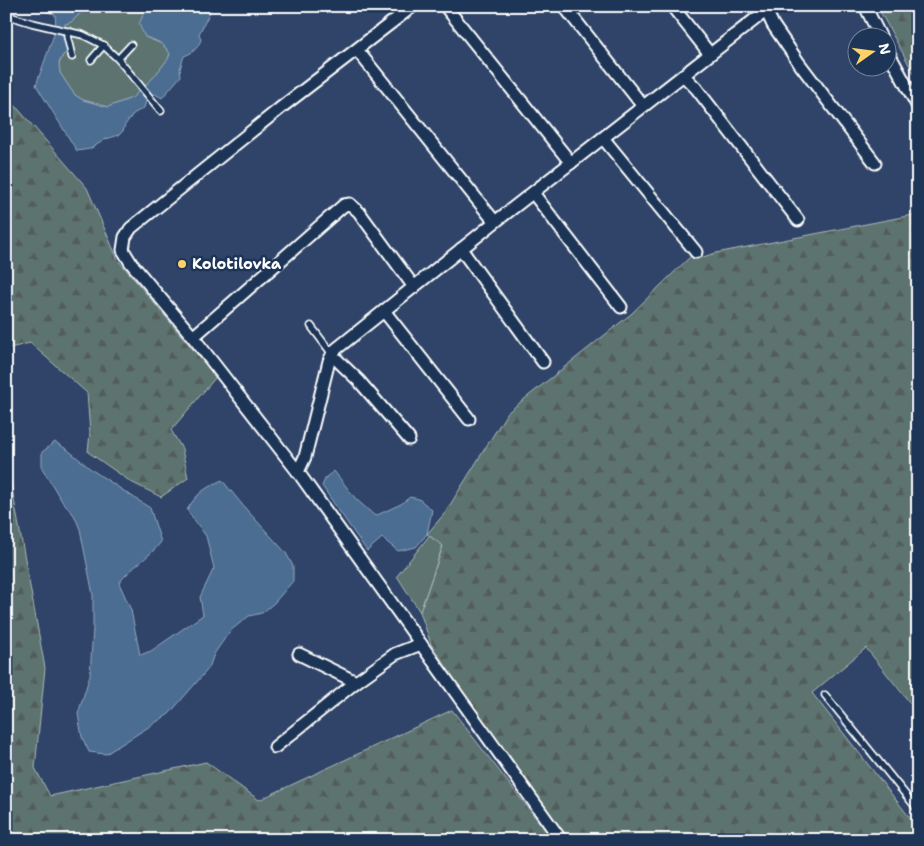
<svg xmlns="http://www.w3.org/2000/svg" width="924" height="846" viewBox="0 0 924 846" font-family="'Shantell Sans',sans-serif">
  <defs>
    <pattern id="forest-firs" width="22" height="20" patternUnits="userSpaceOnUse" patternTransform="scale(1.25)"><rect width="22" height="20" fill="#5c736f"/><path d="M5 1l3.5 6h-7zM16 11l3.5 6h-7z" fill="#525c5a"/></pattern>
  </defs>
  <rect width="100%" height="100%" fill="#2f4468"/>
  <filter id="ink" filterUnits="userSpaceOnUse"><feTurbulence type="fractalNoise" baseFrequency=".02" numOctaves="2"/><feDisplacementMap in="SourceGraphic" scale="10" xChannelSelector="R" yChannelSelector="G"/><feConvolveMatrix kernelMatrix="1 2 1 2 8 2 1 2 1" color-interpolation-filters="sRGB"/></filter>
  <g filter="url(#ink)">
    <g fill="#5c736f" stroke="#aeb9b7">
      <polygon points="88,6 147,6 145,37 162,44 170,53 168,59 153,78 132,98 108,107 83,100 75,95 70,88 60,73 59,64 63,55 68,51 64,34 65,24 71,22"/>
      <polygon points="429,536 443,545 420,612 397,576"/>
    </g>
    <g fill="url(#forest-firs)" stroke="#aeb9b7">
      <polygon points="877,6 918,6 918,81"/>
      <polygon points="6,95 87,188 118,260 216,377 171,430 182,449 188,478 161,497 131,482 88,452 90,433 87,393 30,343 6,349"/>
      <polygon points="918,214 918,713 866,648 812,693 918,828 918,840 567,840 470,703 431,644 420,612 443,546 427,534 445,513 507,413 631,314 692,255 703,257 716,253"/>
      <polygon points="6,456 45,668 35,768 50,796 206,762 259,800 452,710 553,840 6,840"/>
    </g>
    <g fill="#4b6d92" stroke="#93a7be">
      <polygon points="44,6 88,6 71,22 65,24 65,29 56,28 55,14 47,12"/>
      <path d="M 147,6 L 213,6 L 199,34 L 201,40 C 197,49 193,53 184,56 L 180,69 L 181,76 L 162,98 L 155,94 L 147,98 L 144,108 L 133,114 L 125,125 L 123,131 L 119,135 L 106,139 L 90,149 L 77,151 L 36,85 L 56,29 L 65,31 L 64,34 L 68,51 L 63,55 L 59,63 L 60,73 L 70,88 L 75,95 L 83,100 L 108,107 L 132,98 L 153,78 L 168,59 L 170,54 C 164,43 156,40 145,37 L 139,24 Z"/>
      <path d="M 55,442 L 68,450 L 92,470 L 150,508 L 161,542 C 149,558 131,567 119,583 L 131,610 L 140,655 L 151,651 L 203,615 L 200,597 L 214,568 L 206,536 L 187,510 C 197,493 205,488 222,480 L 245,508 L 286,553 L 293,566 L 293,581 L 274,603 L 262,613 L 249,616 L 230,631 L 214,654 L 209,668 L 169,714 L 106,754 L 89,752 L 82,737 L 78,714 L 90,675 L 93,628 L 93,595 L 80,529 L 74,515 L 63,503 L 42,468 L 42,452 Z"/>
      <polygon points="334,471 356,499 375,516 401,504 410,497 419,499 432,510 427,534 416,547 398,551 382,538 367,551 322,486 326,477"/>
    </g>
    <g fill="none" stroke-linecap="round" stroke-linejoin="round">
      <g stroke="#fff" stroke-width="9">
        <g id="lane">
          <polyline points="6,15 32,23 83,35 103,45 118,59 161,111"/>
          <polyline points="69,31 67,36 72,57"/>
          <polyline points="118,59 131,45"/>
          <polyline points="91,60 104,45"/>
          <polyline points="311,326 332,354"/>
          <polyline points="825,695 918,810"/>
        </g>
      </g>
      <g stroke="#fff" stroke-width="15">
        <g id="street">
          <polyline points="413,6 283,106 131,228 125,237 123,250 131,263 193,337 298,472 561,840"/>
          <polyline points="445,6 571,163"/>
          <polyline points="564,6 643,106"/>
          <polyline points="672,6 710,54"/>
          <polyline points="764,6 773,25 799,63 875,163"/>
          <polyline points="865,6 881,38"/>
          <polyline points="886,48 918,107"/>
          <polyline points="357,50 495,222"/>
          <polyline points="683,75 696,88 798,220"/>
          <polyline points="603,138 696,252"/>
          <polyline points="533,193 621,307"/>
          <polyline points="461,249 543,362"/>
          <polyline points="384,311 469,419"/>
          <polyline points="193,337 344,205 350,204 359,212 414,287"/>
          <polyline points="332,355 359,381 409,439"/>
          <polyline points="298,472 305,457 329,361 335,350 495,222 772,6"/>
          <polyline points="299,654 356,682"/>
          <polyline points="275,747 356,682 395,654 421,644"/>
        </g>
      </g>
      <use href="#lane" stroke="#1d3557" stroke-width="5.5"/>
      <use href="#street" stroke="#1d3557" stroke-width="11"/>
    </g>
  </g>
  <circle fill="#ffd166" stroke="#1d3557" stroke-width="2" cx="182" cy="264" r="5"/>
  <g text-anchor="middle" stroke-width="5" stroke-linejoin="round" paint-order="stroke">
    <g font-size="15" font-weight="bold" fill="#fff" stroke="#1d3557" text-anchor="start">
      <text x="192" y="269">Kolotilovka</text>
    </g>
  </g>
  <rect width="924" height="846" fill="none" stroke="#1d3557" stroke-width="25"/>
  <rect x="12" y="12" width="899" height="821" fill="none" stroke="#fff" stroke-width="2" filter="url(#ink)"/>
  <g transform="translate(872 52) rotate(76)"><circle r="24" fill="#1d3557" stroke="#77869a"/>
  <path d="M0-4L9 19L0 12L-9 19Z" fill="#ffd166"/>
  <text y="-8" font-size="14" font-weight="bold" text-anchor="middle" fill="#ffffff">N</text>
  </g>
</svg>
